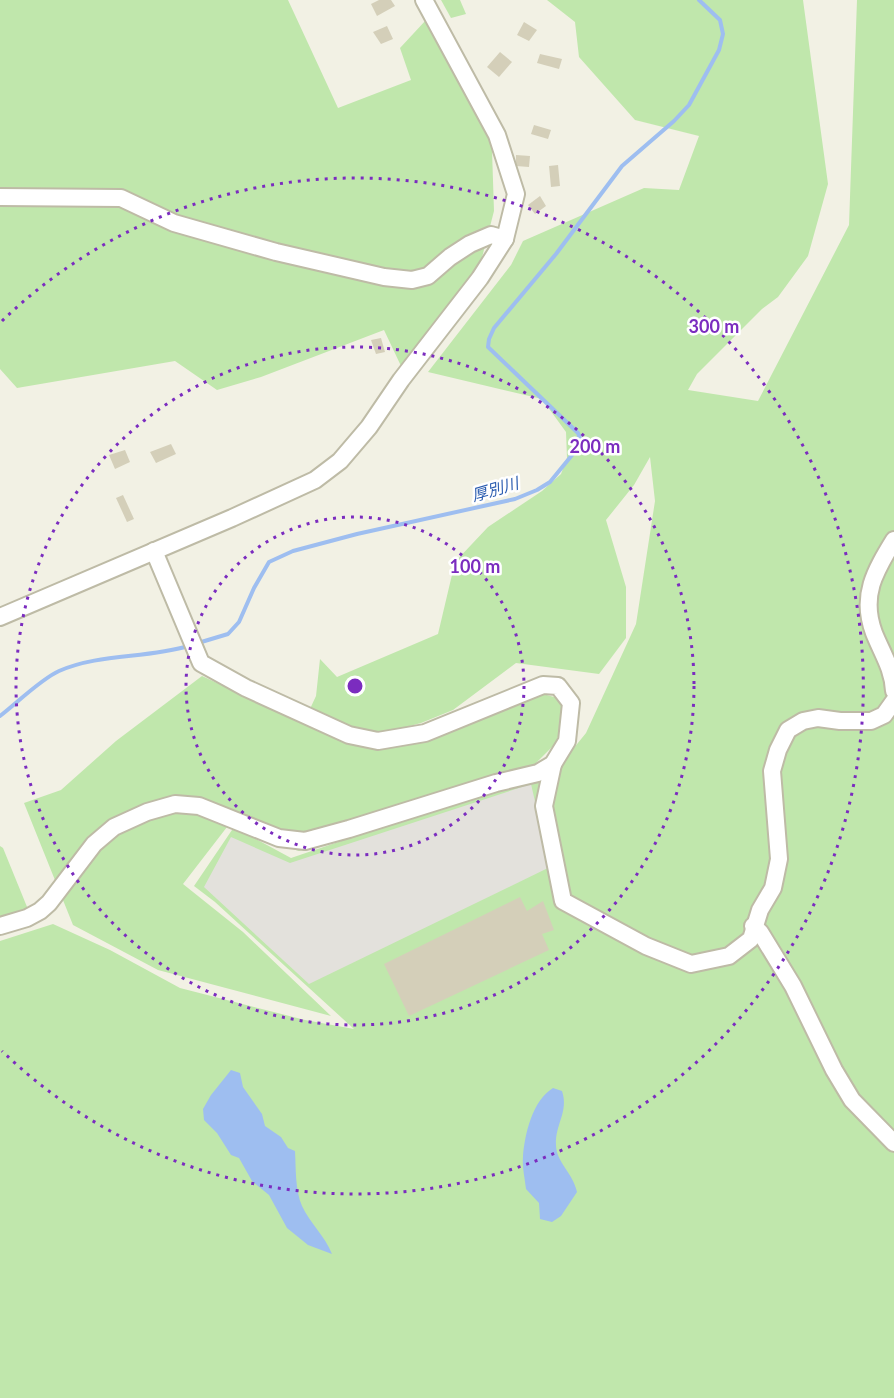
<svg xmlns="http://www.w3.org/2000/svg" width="894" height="1398" viewBox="0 0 894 1398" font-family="Lato,'Noto Sans JP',sans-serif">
  <rect width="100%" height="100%" fill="#f2f1e4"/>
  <g fill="#c0e7ac">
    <polygon points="0,0 288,0 338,108 411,80 400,48 426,20 491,120 494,211 478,273 401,366 384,330 261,377 217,390 175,361 17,388 0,369"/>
    <polygon points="441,0 460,0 466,14 451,18"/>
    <polygon points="547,0 803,0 828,184 808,256 778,297 762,309 697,374 688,390 758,401 849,225 857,0 894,0 894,1398 0,1398 0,941 53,924 110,950 180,988 305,1020 354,1029 215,902 194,886 234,827 291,858 468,798 552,775 586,733 636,624 655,501 650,457 634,485 606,520 626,587 626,638 599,674 516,663 453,710 421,723 384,733 356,730 309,711 316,696 320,659 337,677 438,634 455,562 488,527 542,491 561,474 567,458 566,432 542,399 428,372 511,265 523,241 644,188 679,190 699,136 635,120 579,57 575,22"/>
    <polygon points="202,676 347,743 379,749 427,742 543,694 558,698 565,712 556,743 533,766 530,773 299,851 280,845 247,819 227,827 183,884 243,932 331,1016 158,970 73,925 24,803 61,790 116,741"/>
    <polygon points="0,846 3,848 34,924 0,932"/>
  </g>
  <polygon fill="#e3e1dc" points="531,784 550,867 309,984 204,887 231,837 290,863"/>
  <g fill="#9ebef0">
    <path d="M 231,1070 L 240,1073 L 243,1087 L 262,1114 L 265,1126 L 281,1137 L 288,1148 L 295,1151 C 296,1168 295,1190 302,1206 C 310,1223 325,1236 332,1254 L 308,1245 L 287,1228 L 269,1195 L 252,1181 L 239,1158 L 231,1155 L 217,1133 L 204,1120 L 203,1109 L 211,1095 Z"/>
    <path d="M 553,1088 L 562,1091 C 569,1112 555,1124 556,1145 C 556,1162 573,1173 577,1192 L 561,1216 L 552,1222 L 540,1219 L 539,1203 L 526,1189 C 525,1179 522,1167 523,1156 C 525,1134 532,1101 553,1088 Z"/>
  </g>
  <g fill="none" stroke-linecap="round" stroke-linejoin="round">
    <g stroke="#9ebef0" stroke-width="4">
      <polyline points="198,643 228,634 239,622 254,588 269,562 293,551 357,534 515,499 537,490 550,482 577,449 580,438 578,433 488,347 489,339 494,328 556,254 622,166 674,121 689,105 719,50 723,34 720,20 699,0"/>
      <path d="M 0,716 C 17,703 41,679 59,671 C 100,653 146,659 188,646"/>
    </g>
  </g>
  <g fill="#d4cfb9">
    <polygon points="379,0 391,0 395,6 377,16 371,4"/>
    <polygon points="524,22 537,30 529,41 517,35"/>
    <polygon points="387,26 393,39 381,44 373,32"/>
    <polygon points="500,52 512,62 499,77 487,67"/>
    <polygon points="540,54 562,59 559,69 537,63"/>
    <polygon points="534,125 551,130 548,139 531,134"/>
    <polygon points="516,155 530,156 529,167 516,166"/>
    <polygon points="558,165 560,186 551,187 549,166"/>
    <polygon points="540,196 546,206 535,214 528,205"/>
    <polygon points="381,338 385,352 376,354 371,340"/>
    <polygon points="171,444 176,454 156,463 150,452"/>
    <polygon points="125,450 130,462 115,469 109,455"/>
    <polygon points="123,495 134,519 127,522 116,498"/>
    <polygon points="520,897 527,911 543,901 554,930 542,934 549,950 409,1016 384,964"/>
  </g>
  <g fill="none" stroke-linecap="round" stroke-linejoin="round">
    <g stroke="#bebba6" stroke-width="20">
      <g id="minor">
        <polyline points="0,197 121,198 174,223 276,252 384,277 412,280 428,276 450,257 470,244 491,235 505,239"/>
        <path d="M 894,540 C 875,571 860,596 874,633 C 882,653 893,669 894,691"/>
        <polyline points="0,617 232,518 315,480 340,461 369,427 401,380 480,278 505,239 516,194 497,135 424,0"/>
        <polyline points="553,764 544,806 563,901 646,946 691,964 729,956 751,939 760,910 773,888 779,859 772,771 778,750 788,730 803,721 818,718 840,721 871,721 884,715 894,701"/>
        <polyline points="0,926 27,918 40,911 49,903 94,844 114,827 147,812 175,804 199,806 279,838 305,841 349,829 496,783 538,773 553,764 567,741 571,703 558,686 543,685 425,733 378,741 349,735 246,688 201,663 154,551"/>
        <polyline points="753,926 760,932 793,986 834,1070 852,1100 894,1143"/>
      </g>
    </g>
    <use href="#minor" stroke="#fff" stroke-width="16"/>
  </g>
  <g fill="none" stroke="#7b2cbf" stroke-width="3" stroke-dasharray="3 6">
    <circle cx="355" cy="686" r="169"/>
    <circle cx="355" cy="686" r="339"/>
    <path d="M2 321A508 508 0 1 1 2 1051"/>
  </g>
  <g text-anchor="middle" stroke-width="5" stroke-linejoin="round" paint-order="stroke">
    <g font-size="16" font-style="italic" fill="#2c5db0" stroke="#fff">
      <text transform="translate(495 489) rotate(-16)" y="6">厚別川</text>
    </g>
  </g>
  <circle cx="355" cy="686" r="9" fill="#7b2cbf" stroke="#fff" stroke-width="3"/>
  <g font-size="18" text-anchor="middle" font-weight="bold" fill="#7b2cbf" stroke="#fff" stroke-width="5" stroke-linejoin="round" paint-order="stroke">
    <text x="714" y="333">300 m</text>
    <text x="595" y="453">200 m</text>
    <text x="475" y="573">100 m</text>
  </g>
</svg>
